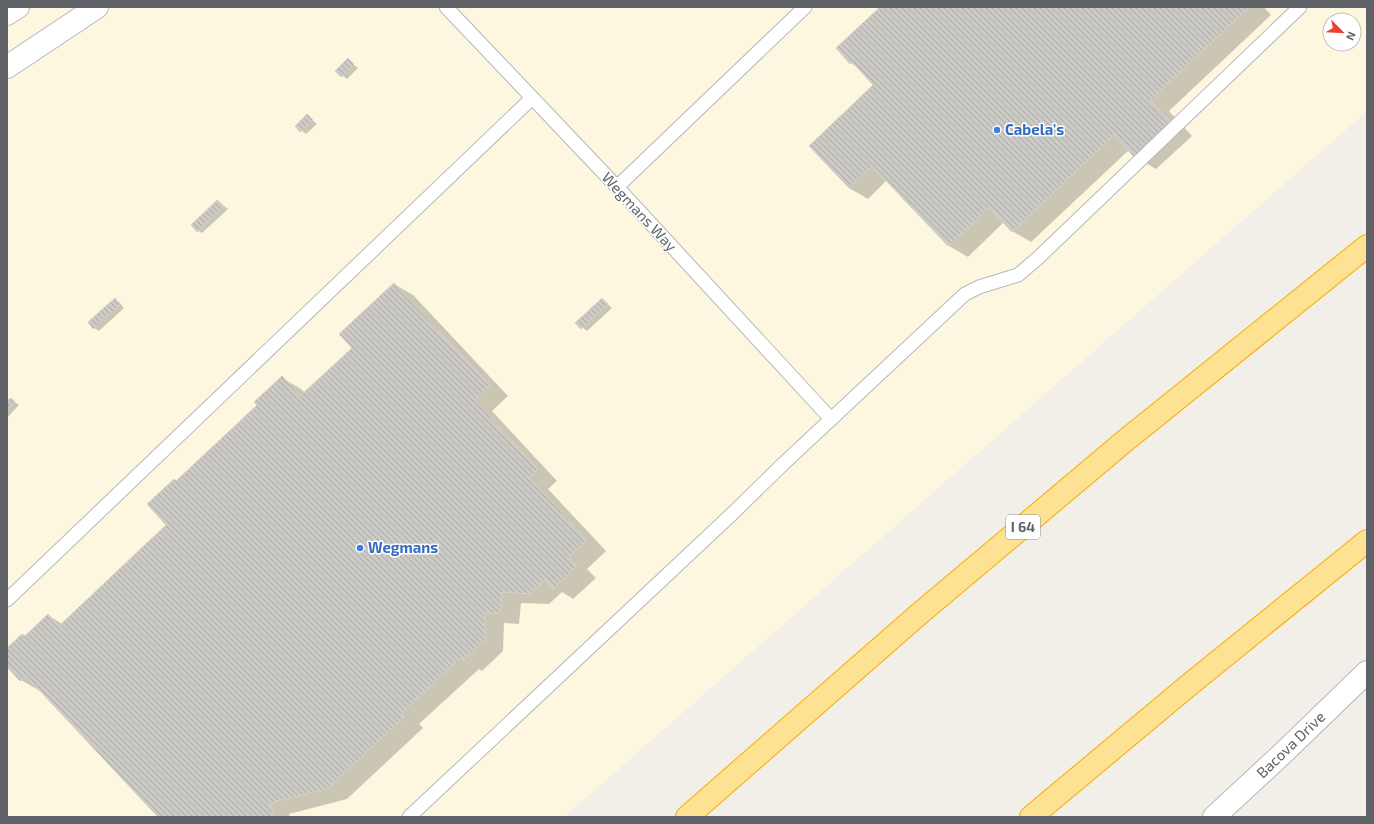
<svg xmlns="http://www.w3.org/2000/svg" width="1374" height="824" viewBox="0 0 1374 824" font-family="'Exo 2',sans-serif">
  <defs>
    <pattern id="building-back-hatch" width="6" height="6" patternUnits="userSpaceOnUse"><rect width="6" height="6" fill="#cccac5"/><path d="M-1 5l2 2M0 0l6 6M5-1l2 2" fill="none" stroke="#a9a8a4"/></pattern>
  </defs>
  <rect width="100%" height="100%" fill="#f1efe8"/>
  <path fill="#fef7e0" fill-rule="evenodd" d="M 7,7 L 1367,7 L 1367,111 L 564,817 L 7,817 ZM 1330,20 L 1354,20 L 1354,44 L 1330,44 Z"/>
  <g fill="#0003">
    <polygon points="881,7 1264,7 1271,15 1169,111 1192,136 1156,169 1137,158 1129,150 1031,242 1012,231 1004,222 968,257 949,246 887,180 868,199 849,188 875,85 857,67 851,63"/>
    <polygon points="348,60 358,68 347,79 337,71"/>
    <polygon points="307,116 317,124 306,134 296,126"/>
    <polygon points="217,201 228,209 202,233 198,231"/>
    <polygon points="394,284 413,295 508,396 492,411 557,481 548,489 606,551 587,569 596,578 573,599 562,592 549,604 521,603 519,624 504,623 503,651 482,671 479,669 419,724 423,728 347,799 289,814 290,817 159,817 40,691 21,680 7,665 7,649 25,637 48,615 62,624 168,525 176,482 258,405 282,378 301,389 305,393 353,348"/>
    <polygon points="602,299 612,308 587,331 577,323"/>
    <polygon points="115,300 119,302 124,308 99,331 94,328"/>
    <polygon points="11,399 19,405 7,418 7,403"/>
  </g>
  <g fill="url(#building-back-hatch)" stroke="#d6d1c6">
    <polygon points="880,7 1249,7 1150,100 1173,124 1136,159 1114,135 1012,232 989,208 948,246 872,166 849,188 809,146 873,85 852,62 850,64 836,48"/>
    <polygon points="348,58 354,64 341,77 335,71"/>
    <polygon points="307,114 313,120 300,132 295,126"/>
    <polygon points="217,200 224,206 197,232 191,225"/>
    <polygon points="394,283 490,385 474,400 538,469 529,478 587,540 569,557 577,566 553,589 545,580 530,594 502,592 500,613 485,613 485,640 462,661 460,658 401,713 404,717 327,789 270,803 274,817 158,817 26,676 20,681 7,667 7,648 22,634 25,636 48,614 59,626 166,525 147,504 174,479 176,481 257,405 254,402 282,376 300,396 352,348 339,334"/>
    <polygon points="115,298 120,305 93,329 88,322"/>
    <polygon points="602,298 608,304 581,329 575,323"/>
    <polygon points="11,398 15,402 7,410 7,401"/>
  </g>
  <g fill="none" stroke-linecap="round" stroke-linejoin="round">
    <g stroke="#b5b8bc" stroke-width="15">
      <g id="service">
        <polyline points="446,7 617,187 831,419"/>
        <polyline points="617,187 805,7"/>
        <polyline points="7,600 532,98"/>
        <polyline points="409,817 733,513 782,465 965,294 979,287 1018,275 1038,258 1300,7"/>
      </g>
    </g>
    <g stroke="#b5b8bc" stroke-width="24">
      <g id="minor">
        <polyline points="7,14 18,7"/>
        <polyline points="7,67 97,7"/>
        <polyline points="1214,817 1281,755 1367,672"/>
      </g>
    </g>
    <g stroke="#f9ab00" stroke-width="24">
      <g id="motorway">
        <polyline points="687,817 918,615 1126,440 1367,246"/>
        <polyline points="1031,817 1189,685 1367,541"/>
      </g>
    </g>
    <use href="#service" stroke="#fff" stroke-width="13"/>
    <use href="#minor" stroke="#fff" stroke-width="22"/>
    <use href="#motorway" stroke="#fde293" stroke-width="22"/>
  </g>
  <g fill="#3f7fe0" stroke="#fff" stroke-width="1.5">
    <circle cx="997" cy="130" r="4"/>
    <circle cx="360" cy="548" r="4"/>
  </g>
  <g text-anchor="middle" stroke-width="3" stroke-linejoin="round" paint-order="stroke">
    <rect fill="#fff" stroke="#8f9295" stroke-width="1" x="1006" y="515" width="34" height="24" rx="3"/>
    <g font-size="14" font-weight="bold" fill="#5f6368">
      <text x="1023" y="532">I 64</text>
    </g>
    <g font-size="15" font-weight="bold" fill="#366cbe" stroke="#fff" text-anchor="start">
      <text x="1005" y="135">Cabela's</text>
      <text x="368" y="553">Wegmans</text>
    </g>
    <g font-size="15" fill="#5f6368" stroke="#fff">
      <text transform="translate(639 212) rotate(47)" y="5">Wegmans Way</text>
      <text transform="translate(1291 745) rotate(-44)" y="5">Bacova Drive</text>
    </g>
  </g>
  <rect width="1374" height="824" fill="none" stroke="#5f6368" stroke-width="16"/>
  <g transform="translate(1342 32) rotate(114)"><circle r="19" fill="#ffffff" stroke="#bfc1c3"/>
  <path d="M0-3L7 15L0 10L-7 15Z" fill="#ea4335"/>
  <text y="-6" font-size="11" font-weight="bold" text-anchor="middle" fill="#5f6368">N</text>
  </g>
</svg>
